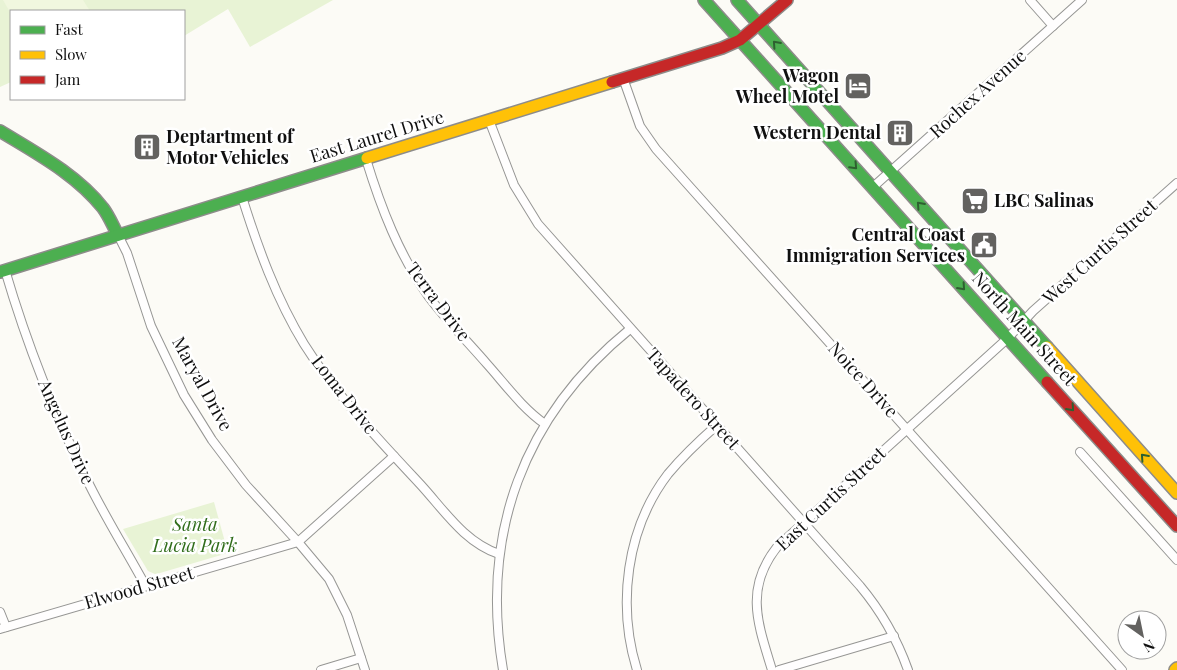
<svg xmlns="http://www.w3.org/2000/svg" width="1177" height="670" viewBox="0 0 1177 670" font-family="'Playfair Display',serif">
  <rect width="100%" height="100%" fill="#fcfbf6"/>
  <g fill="#e8f3d5">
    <polygon points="0,0 333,0 250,47 228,9 184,36 184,11 11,11 11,82 0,87"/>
    <polygon points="214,502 228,553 160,573 155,574 148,571 123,529"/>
  </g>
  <polygon fill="#f1f7df" points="3,0 83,0 90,11 11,11 11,14"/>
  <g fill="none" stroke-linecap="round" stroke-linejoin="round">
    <g stroke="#969694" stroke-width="10">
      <g id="street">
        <polyline points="1030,0 1053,26"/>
        <polyline points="623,78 640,126 656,149 1122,670"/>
        <path d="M 489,120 L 514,185 L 538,224 L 860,586 C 881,611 897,639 908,670"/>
        <path d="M 366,159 C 381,208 399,255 429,297 C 447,321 468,342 487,364 C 505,384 522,408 545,424"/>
        <polyline points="873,187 1082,0"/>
        <path d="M 242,197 C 258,248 276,298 304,344 C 336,395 379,440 420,484 C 444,510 464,542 499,554"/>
        <polyline points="118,235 127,253 151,326 184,395 212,440 246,485 298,542 329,579 347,615 365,670"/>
        <path d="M 5,270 C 27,345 55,416 90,486 C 107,520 127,552 145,585"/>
        <polyline points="1080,452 1177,560"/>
        <polyline points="0,612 6,627"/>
        <polyline points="0,629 298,542 394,456"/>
        <polyline points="321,670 361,658"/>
        <path d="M 503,670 C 480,534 523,416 630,329"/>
        <path d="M 637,670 C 617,605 626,529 668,474 C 683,456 700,440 717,425"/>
        <path d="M 772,670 C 758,624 744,589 777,547 L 1008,338 L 1033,311 L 1177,183"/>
        <polyline points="779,670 894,636"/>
      </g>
    </g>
    <g stroke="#8d8c8a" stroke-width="14">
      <g id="fast">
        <polyline points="704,0 1047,382"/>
        <polyline points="737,0 1047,347"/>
        <path d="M 0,131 C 36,153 76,174 103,208 C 109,216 113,226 118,235"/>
        <polyline points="0,272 367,158"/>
      </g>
    </g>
    <g stroke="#8d8c8a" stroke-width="14">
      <g id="slow">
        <polyline points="367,158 612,82"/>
        <polyline points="1047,347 1177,493"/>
        <polyline points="1175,670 1177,668"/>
      </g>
    </g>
    <g stroke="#8d8c8a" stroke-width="14">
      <g id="jam">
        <polyline points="612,82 722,48 740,40 787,0"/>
        <polyline points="1047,382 1177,526"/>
      </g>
    </g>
    <use href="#street" stroke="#fffefe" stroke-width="8"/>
    <use href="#fast" stroke="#4caf50" stroke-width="11"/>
    <use href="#slow" stroke="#ffc107" stroke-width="11"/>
    <use href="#jam" stroke="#c62828" stroke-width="11"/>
  </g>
  <defs><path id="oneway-chevron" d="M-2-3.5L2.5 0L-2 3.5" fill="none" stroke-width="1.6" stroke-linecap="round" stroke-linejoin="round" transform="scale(1.25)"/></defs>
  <g stroke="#2e6030">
    <use href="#oneway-chevron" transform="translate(776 44) rotate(-132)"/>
    <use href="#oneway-chevron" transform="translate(854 166) rotate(47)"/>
    <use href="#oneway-chevron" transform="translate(920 205) rotate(-132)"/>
    <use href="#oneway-chevron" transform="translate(962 287) rotate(48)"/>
    <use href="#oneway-chevron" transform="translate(1071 408) rotate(48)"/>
    <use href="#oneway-chevron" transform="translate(1144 457) rotate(-132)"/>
  </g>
  <defs>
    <g id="hotel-square" transform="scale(1.4375)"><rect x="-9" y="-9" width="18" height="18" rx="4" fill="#636260" stroke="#fff"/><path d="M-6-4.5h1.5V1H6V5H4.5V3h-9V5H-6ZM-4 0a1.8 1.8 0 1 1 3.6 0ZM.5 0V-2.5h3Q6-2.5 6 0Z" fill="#fff"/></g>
    <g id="building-square" transform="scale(1.4375)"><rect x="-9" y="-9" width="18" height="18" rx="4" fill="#636260" stroke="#fff"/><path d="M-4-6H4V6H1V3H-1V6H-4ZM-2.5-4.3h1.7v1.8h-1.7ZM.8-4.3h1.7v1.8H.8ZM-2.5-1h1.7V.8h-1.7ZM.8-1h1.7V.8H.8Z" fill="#fff"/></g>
    <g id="supermarket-square" transform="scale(1.4375)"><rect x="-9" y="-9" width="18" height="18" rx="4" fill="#636260" stroke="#fff"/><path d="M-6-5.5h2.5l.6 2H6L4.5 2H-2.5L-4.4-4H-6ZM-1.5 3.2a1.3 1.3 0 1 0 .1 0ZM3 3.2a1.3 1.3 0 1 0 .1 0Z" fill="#fff"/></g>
    <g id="civic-square" transform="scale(1.4375)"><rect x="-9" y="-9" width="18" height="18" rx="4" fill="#636260" stroke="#fff"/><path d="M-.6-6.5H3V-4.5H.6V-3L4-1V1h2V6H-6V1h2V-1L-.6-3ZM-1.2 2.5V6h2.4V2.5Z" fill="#fff"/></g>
  </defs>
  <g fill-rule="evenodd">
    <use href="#hotel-square" x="858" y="86"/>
    <use href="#building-square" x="900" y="133"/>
    <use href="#building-square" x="147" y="147"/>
    <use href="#supermarket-square" x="975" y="201"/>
    <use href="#civic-square" x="984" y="245"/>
  </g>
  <g text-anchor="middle" stroke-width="5" stroke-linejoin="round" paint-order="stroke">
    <g font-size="18" font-weight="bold" fill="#101010" stroke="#fff" text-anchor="end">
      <text x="839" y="82">Wagon<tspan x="839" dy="21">Wheel Motel</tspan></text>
      <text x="881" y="139">Western Dental</text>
      <text x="166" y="143" text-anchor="start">Deptartment of<tspan x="166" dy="21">Motor Vehicles</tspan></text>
      <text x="994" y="207" text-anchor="start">LBC Salinas</text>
      <text x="965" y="241">Central Coast<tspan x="965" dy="21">Immigration Services</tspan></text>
    </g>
    <g font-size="18" fill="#101010" stroke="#fff">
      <text transform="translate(978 94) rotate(-42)" y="6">Rochex Avenue</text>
      <text transform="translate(377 137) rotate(-17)" y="6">East Laurel Drive</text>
      <text transform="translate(1100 252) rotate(-42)" y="6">West Curtis Street</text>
      <text transform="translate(438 302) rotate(53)" y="6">Terra Drive</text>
      <text transform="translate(1024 329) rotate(48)" y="6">North Main Street</text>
      <text transform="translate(863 380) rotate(48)" y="6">Noice Drive</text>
      <text transform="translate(202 384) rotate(61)" y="6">Maryal Drive</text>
      <text transform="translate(344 395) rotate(52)" y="6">Loma Drive</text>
      <text transform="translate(693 399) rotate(48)" y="6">Tapadero Street</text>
      <text transform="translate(66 432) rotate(66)" y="6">Angelus Drive</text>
      <text transform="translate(831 499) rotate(-43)" y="6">East Curtis Street</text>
      <text transform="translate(139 588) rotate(-16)" y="6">Elwood Street</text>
    </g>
    <g font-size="18" font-style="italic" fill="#306d1b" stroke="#fff">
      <text x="195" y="531">Santa<tspan x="195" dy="21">Lucia Park</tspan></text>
    </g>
  </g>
  <rect x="10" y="10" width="175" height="90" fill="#ffffff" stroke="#9f9f9f"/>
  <rect x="20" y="26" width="25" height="8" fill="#4caf50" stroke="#9f9f9f"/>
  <text x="55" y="35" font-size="15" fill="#101010">Fast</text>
  <rect x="20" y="51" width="25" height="8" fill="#ffc107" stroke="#9f9f9f"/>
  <text x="55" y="60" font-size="15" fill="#101010">Slow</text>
  <rect x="20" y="76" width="25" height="8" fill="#c62828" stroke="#9f9f9f"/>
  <text x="55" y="85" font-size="15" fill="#101010">Jam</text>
  <g transform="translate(1142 635) rotate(147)"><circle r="24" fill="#ffffff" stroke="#9f9f9f"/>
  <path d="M0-4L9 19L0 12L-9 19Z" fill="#636260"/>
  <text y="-8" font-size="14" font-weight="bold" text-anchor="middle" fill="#101010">N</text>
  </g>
</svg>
